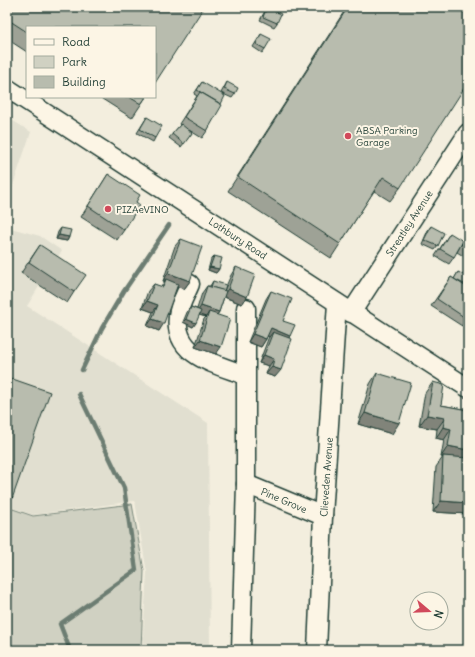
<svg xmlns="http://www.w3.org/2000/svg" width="475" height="657" viewBox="0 0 475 657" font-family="Delius,sans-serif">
  <rect width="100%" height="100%" fill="#f3eede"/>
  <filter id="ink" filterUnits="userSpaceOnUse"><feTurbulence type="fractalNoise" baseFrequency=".025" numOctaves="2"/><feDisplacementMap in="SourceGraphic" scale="8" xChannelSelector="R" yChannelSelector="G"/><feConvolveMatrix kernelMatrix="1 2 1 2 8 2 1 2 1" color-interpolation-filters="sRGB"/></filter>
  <g filter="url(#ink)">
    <g fill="#e1dfd0">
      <polygon points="7,117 31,132 7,203"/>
      <polygon points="7,227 40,236 62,251 51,267 67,303 40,285 27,306 208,423 210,650 142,650 147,573 135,501 33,515 7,506"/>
    </g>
    <polygon fill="#d0d1c2" stroke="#78877b" points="132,504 144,571 141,650 7,650 7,507 33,516"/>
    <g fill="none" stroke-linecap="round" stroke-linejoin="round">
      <g stroke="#6c7d72" stroke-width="4.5">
        <polyline points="82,370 102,328 124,291 169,225"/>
        <polyline points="70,650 60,624 136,570 124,488 79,394"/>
      </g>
      <g stroke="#1f3d34" stroke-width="21">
        <g id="minor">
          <polyline points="7,88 468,388"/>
          <path d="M 190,284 C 186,294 179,305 178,316 C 173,356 216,364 245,375"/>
          <polyline points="351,313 468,133"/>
          <polyline points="246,484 323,516"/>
          <polyline points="241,650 246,484 246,308"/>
          <polyline points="317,650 323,516 337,303"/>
        </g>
      </g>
      <use href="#minor" stroke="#fcf5e5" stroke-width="18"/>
    </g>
    <g fill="#9ea296" stroke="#1f3d34">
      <polygon points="7,7 27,27 27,52 7,39"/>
      <polygon points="267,7 277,23 274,27 260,20 265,11"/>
      <polygon points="347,7 468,7 400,188 390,201 374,191 331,258 228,191"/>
      <polygon points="261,34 265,49 262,53 253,47"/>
      <polygon points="202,82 220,105 207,131 202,138 189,130 192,133 181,147 169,138 180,125 179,124 197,96 194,94"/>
      <polygon points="227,82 235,94 232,98 221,93"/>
      <polygon points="99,97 146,97 132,118"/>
      <polygon points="147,117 155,138 153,142 137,133"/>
      <polygon points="108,174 136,202 124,230 117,240 81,217"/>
      <polygon points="431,226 438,246 435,250 422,244 428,230"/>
      <polygon points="61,228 69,237 67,241 56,239 58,232"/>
      <polygon points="450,233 454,257 449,264 435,256"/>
      <polygon points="468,233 468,259 457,252"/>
      <polygon points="181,239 190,281 184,289 178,286 159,331 147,326 153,312 142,308 148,291 154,284 161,287 165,281 163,281 175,246"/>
      <polygon points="40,245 74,292 67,303 21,273"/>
      <polygon points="214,256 219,269 216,273 208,270 211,259"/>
      <polygon points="236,267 247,297 242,304 224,297 219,312 217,315 216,354 195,347 204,319 206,317 199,315 193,327 183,322 188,310 191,307 197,309 202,293 207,286 210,286 213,281 224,291 231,275"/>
      <polygon points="458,272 468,281 465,286 468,317 462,326 431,306 451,277 454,279"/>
      <polygon points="271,291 283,321 290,336 275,377 266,374 269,366 259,363 268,339 269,337 267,336 266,339 261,347 248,342 266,299"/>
      <polygon points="377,373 392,434 358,424 370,384"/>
      <polygon points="433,382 441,405 468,410 468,514 433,512 436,467 443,457 441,457 444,440 436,438 437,429 419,426 425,393"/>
    </g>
    <g fill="#81847a" stroke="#1f3d34">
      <polygon points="59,235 69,237 67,241 56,239"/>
      <polygon points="210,267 219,269 216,273 208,270"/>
      <polygon points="168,273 190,281 184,289 165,282 166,279 165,281 163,281"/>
      <polygon points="228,289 247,297 242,304 222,296"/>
      <polygon points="147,301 158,305 153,312 142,308"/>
      <polygon points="201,306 219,312 214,319 209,312 206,317 196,314"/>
      <polygon points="152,319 164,323 159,331 147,326"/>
      <polygon points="186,319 196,323 193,327 183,322"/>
      <polygon points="271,328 290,336 285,344 273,332 269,337 265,335"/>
      <polygon points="253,334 266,339 261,347 248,342"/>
      <polygon points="200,340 221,347 216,354 195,347"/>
      <polygon points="264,355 274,359 269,366 259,363"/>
      <polygon points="272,367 281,370 275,377 266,374"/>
      <polygon points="365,413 399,423 392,434 358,424"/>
      <polygon points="427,415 445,418 437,429 419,426"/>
      <polygon points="443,427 451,429 444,440 436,438"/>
      <polygon points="448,446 468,450 468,462 443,456 443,457 441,457"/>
      <polygon points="441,501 468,503 468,514 433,512"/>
    </g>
    <g fill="#b8bcae" stroke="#1f3d34">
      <polygon points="7,7 204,7 155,83 155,27 27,27 27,32 7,19"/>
      <polygon points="267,7 281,14 277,23 263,17"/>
      <polygon points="348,7 468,7 468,48 467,50 468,50 468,82 400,188 383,177 340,244 238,177"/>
      <polygon points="261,34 271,39 265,49 256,44"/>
      <polygon points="202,82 225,96 221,104 197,90"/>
      <polygon points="227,82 238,88 235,94 224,89"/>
      <polygon points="200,92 222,105 207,131 184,117"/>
      <polygon points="129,97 146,97 141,104"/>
      <polygon points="147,117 162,126 155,138 140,129"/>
      <polygon points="181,124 192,133 184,144 172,134"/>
      <polygon points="108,174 140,195 136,202 140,205 124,230 88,206"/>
      <polygon points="431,226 444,233 438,246 424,240"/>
      <polygon points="61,228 71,230 69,237 59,235"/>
      <polygon points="450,233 463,241 454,257 440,249"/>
      <polygon points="468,235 468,248 462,245"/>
      <polygon points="181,239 202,247 190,281 168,273"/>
      <polygon points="40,245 86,275 74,292 29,262"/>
      <polygon points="214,256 222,258 219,269 210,267"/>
      <polygon points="236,267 255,275 247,297 228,289"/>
      <polygon points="458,272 468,277 468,281 466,285 454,279"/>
      <polygon points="451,277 468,288 468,317 467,319 437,299"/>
      <polygon points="166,279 178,284 164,323 152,319 158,305 147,301 154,284 163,287"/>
      <polygon points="213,281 226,285 224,291 211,287"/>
      <polygon points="207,286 226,291 219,312 201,306"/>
      <polygon points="271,291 292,299 283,321 295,325 290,336 271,328 266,339 253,334"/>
      <polygon points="191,307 201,311 196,323 186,319"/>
      <polygon points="209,312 230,319 221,347 200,340"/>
      <polygon points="273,332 292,339 281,370 272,367 274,359 264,355"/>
      <polygon points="377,373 411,383 399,423 365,413"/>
      <polygon points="7,377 50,392 7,513"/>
      <polygon points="433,382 444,385 441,405 468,410 468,450 448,446 451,429 443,427 445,418 427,415"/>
      <polygon points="443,456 468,458 468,503 441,501"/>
    </g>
  </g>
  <g fill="#d1495b" stroke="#fcf5e5" stroke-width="1.5">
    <circle cx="348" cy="136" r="4"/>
    <circle cx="108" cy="209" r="4"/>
  </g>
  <g text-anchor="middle" stroke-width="4" stroke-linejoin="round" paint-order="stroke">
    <g font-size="10" fill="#1f3d34" stroke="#fcf5e5" text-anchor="start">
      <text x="356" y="134">ABSA Parking<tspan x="356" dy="12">Garage</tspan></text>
      <text x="116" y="213">PIZAeVINO</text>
    </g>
    <g font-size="10" fill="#1f3d34" stroke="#fcf5e5">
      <text transform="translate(409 223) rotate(-57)" y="4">Streatley Avenue</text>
      <text transform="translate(238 238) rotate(33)" y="4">Lothbury Road</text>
      <text transform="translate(326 477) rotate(-86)" y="4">Clieveden Avenue</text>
      <text transform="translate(284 500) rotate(23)" y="4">Pine Grove</text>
    </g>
  </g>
  <rect width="475" height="657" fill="none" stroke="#fcf5e5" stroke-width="24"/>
  <rect x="12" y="12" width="451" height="633" fill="none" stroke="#1f3d34" stroke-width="1.5" filter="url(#ink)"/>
  <rect x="26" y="26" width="130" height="72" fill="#fcf5e5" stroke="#a4ab9e"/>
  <rect x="34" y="39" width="20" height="6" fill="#fcf5e5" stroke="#a4ab9e"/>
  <text x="62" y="46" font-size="12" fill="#1f3d34">Road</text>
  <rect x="34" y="56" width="20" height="12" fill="#d0d1c2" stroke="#a4ab9e"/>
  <text x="62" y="66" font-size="12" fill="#1f3d34">Park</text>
  <rect x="34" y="76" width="20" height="12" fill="#b8bcae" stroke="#a4ab9e"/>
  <text x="62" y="86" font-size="12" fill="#1f3d34">Building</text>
  <g transform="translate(429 611) rotate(109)"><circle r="19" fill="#fcf5e5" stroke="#a4ab9e"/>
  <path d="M0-3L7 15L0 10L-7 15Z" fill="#d1495b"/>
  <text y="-6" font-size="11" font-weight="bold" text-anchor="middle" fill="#1f3d34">N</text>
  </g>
</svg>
